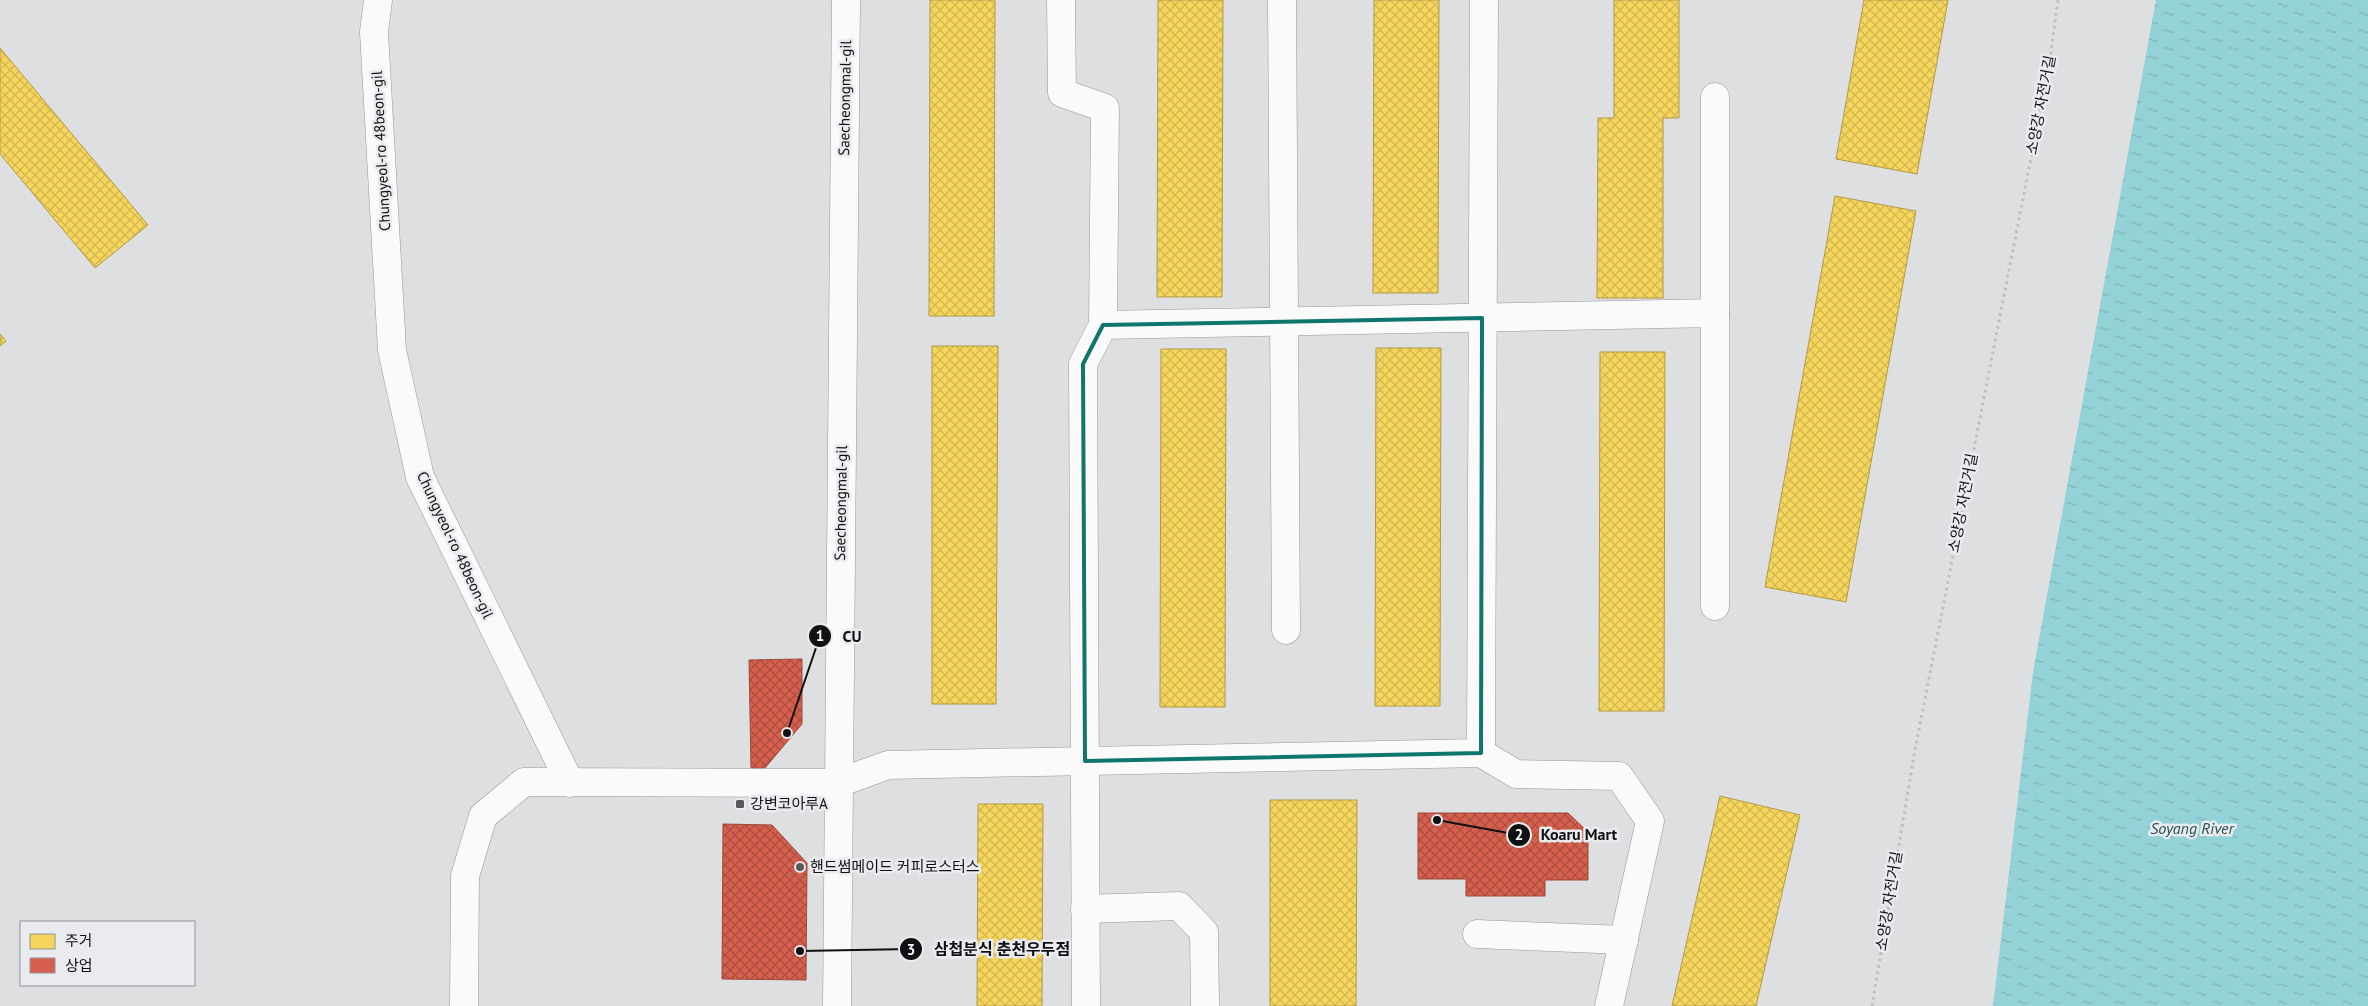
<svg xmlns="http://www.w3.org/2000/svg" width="2368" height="1006" viewBox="0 0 2368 1006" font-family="'PT Sans','Noto Sans KR',sans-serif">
  <defs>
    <pattern id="water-ripples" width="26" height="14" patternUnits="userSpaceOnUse" patternTransform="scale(1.25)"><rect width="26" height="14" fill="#93d2d6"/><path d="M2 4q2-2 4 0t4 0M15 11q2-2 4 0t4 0" fill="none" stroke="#7eb3b7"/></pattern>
    <pattern id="homes-cross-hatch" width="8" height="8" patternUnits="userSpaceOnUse" patternTransform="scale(1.25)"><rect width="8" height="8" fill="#f6d55c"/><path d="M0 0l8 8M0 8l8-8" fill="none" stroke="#d2b64f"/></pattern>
    <pattern id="shops-cross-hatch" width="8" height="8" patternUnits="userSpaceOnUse" patternTransform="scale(1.25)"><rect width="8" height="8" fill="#d6604d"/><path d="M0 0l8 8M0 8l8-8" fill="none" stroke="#ac4e3f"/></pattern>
  </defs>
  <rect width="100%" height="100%" fill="#dedfe1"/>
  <polygon fill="url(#water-ripples)" points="2156,0 2368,0 2368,1006 1993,1006 2033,672"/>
  <g fill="url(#homes-cross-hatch)" stroke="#b19a46">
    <polygon points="930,0 995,0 994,316 929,316"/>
    <polygon points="1158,0 1223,0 1222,297 1157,297"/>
    <polygon points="1374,0 1439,0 1438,293 1373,293"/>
    <polygon points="1614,0 1679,0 1679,118 1663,118 1663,298 1597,298 1598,118 1614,118"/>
    <polygon points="1864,0 1948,0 1917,174 1836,159"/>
    <polygon points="0,48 148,225 95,268 0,154"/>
    <polygon points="1835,196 1916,211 1846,602 1765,587"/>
    <polygon points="0,334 6,341 0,346"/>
    <polygon points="932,346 998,346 996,704 932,704"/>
    <polygon points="1376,348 1441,348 1440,706 1375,706"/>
    <polygon points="1161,349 1226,349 1225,707 1160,707"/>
    <polygon points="1600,352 1665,352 1664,711 1599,711"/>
    <polygon points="1720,796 1800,815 1756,1006 1672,1006"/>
    <polygon points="1270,800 1357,800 1356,1006 1270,1006"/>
    <polygon points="978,804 1043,804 1042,1006 977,1006"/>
  </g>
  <g fill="url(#shops-cross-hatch)" stroke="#9b483b">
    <polygon points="802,659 802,724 765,768 751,769 749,660"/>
    <polygon points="1418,813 1568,813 1588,832 1588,880 1545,880 1545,896 1466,896 1466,879 1418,879"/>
    <polygon points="723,824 772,825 807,863 806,980 722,979"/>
  </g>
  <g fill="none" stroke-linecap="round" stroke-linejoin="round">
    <g stroke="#959697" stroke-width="29">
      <g id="street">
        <polyline points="378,0 374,32 392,350 420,477 570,783"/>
        <polyline points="1061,0 1062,93 1105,108 1103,325 1083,364 1086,1006"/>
        <polyline points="1282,0 1286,630"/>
        <polyline points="1715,97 1715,313"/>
        <polyline points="1103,325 1715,313 1715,606"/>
        <polyline points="1481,753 1484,0"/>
        <polyline points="1085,909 1179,906 1204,932 1205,1006"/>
        <polyline points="1477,934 1624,940"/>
        <polyline points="464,1006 465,876 483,816 524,782 838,783 888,765 1481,753 1516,774 1619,776 1650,821 1609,1006"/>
        <polyline points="837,1006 846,0"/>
      </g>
    </g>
    <polyline stroke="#bdbdbe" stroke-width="3" stroke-dasharray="2.5 4" stroke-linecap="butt" points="1872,1006 1914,755 2049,66 2058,0"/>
    <use href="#street" stroke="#fafafa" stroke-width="28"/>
  </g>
  <path fill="none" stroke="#0f766e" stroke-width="4" stroke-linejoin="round" d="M 1482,318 L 1481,753 L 1085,761 L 1083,364 L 1103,325 Z"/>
  <g fill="#58595a" stroke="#eaebef" stroke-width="2">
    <rect x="735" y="799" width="10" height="10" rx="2.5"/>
    <circle cx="800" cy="867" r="5"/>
  </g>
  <g text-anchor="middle" stroke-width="5" stroke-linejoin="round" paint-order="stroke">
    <g font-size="15" fill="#101112" stroke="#eaebef">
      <text transform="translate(845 98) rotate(-89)" y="5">Saecheongmal-gil</text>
      <text transform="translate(2041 105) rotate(-79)" y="5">소양강 자전거길</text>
      <text transform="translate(381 151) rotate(-93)" y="5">Chungyeol-ro 48beon-gil</text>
      <text transform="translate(841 503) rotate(-89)" y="5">Saecheongmal-gil</text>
      <text transform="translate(1963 503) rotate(-79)" y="5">소양강 자전거길</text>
      <text transform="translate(455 545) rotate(65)" y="5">Chungyeol-ro 48beon-gil</text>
      <text transform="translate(1889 901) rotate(-81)" y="5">소양강 자전거길</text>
    </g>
    <g font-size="15" fill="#101112" stroke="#eaebef" text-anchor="start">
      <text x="750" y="809">강변코아루A</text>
      <text x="810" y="872">핸드썸메이드 커피로스터스</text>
    </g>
    <g font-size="16" font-style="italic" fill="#275053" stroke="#eaebef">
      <text x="2192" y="834">Soyang River</text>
    </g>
  </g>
  <path fill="none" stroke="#101112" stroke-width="2" d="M787 733L820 636M1437 820L1519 835M800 951L911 949"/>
  <g fill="#101112" stroke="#eaebef" stroke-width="2">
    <circle cx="787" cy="733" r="5"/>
    <circle cx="1437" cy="820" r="5"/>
    <circle cx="800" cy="951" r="5"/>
    <circle cx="820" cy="636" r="12"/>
    <circle cx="1519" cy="835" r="12"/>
    <circle cx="911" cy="949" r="12"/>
  </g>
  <g font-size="15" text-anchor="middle" font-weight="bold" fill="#fff">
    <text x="820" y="641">1</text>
    <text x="1519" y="840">2</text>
    <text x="911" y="955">3</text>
  </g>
  <g font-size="16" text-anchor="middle" font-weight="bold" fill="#101112" stroke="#eaebef" stroke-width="5" stroke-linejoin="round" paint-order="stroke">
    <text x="852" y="642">CU</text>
    <text x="1579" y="840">Koaru Mart</text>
    <text x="1002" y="955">삼첩분식 춘천우두점</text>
  </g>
  <rect x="20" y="921" width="175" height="65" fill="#eaebef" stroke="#939497"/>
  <rect x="30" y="934" width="25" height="15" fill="#f6d55c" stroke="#939497"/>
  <text x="65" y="946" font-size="15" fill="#101112">주거</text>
  <rect x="30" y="958" width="25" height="15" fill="#d6604d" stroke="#939497"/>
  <text x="65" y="971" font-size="15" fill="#101112">상업</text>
</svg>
